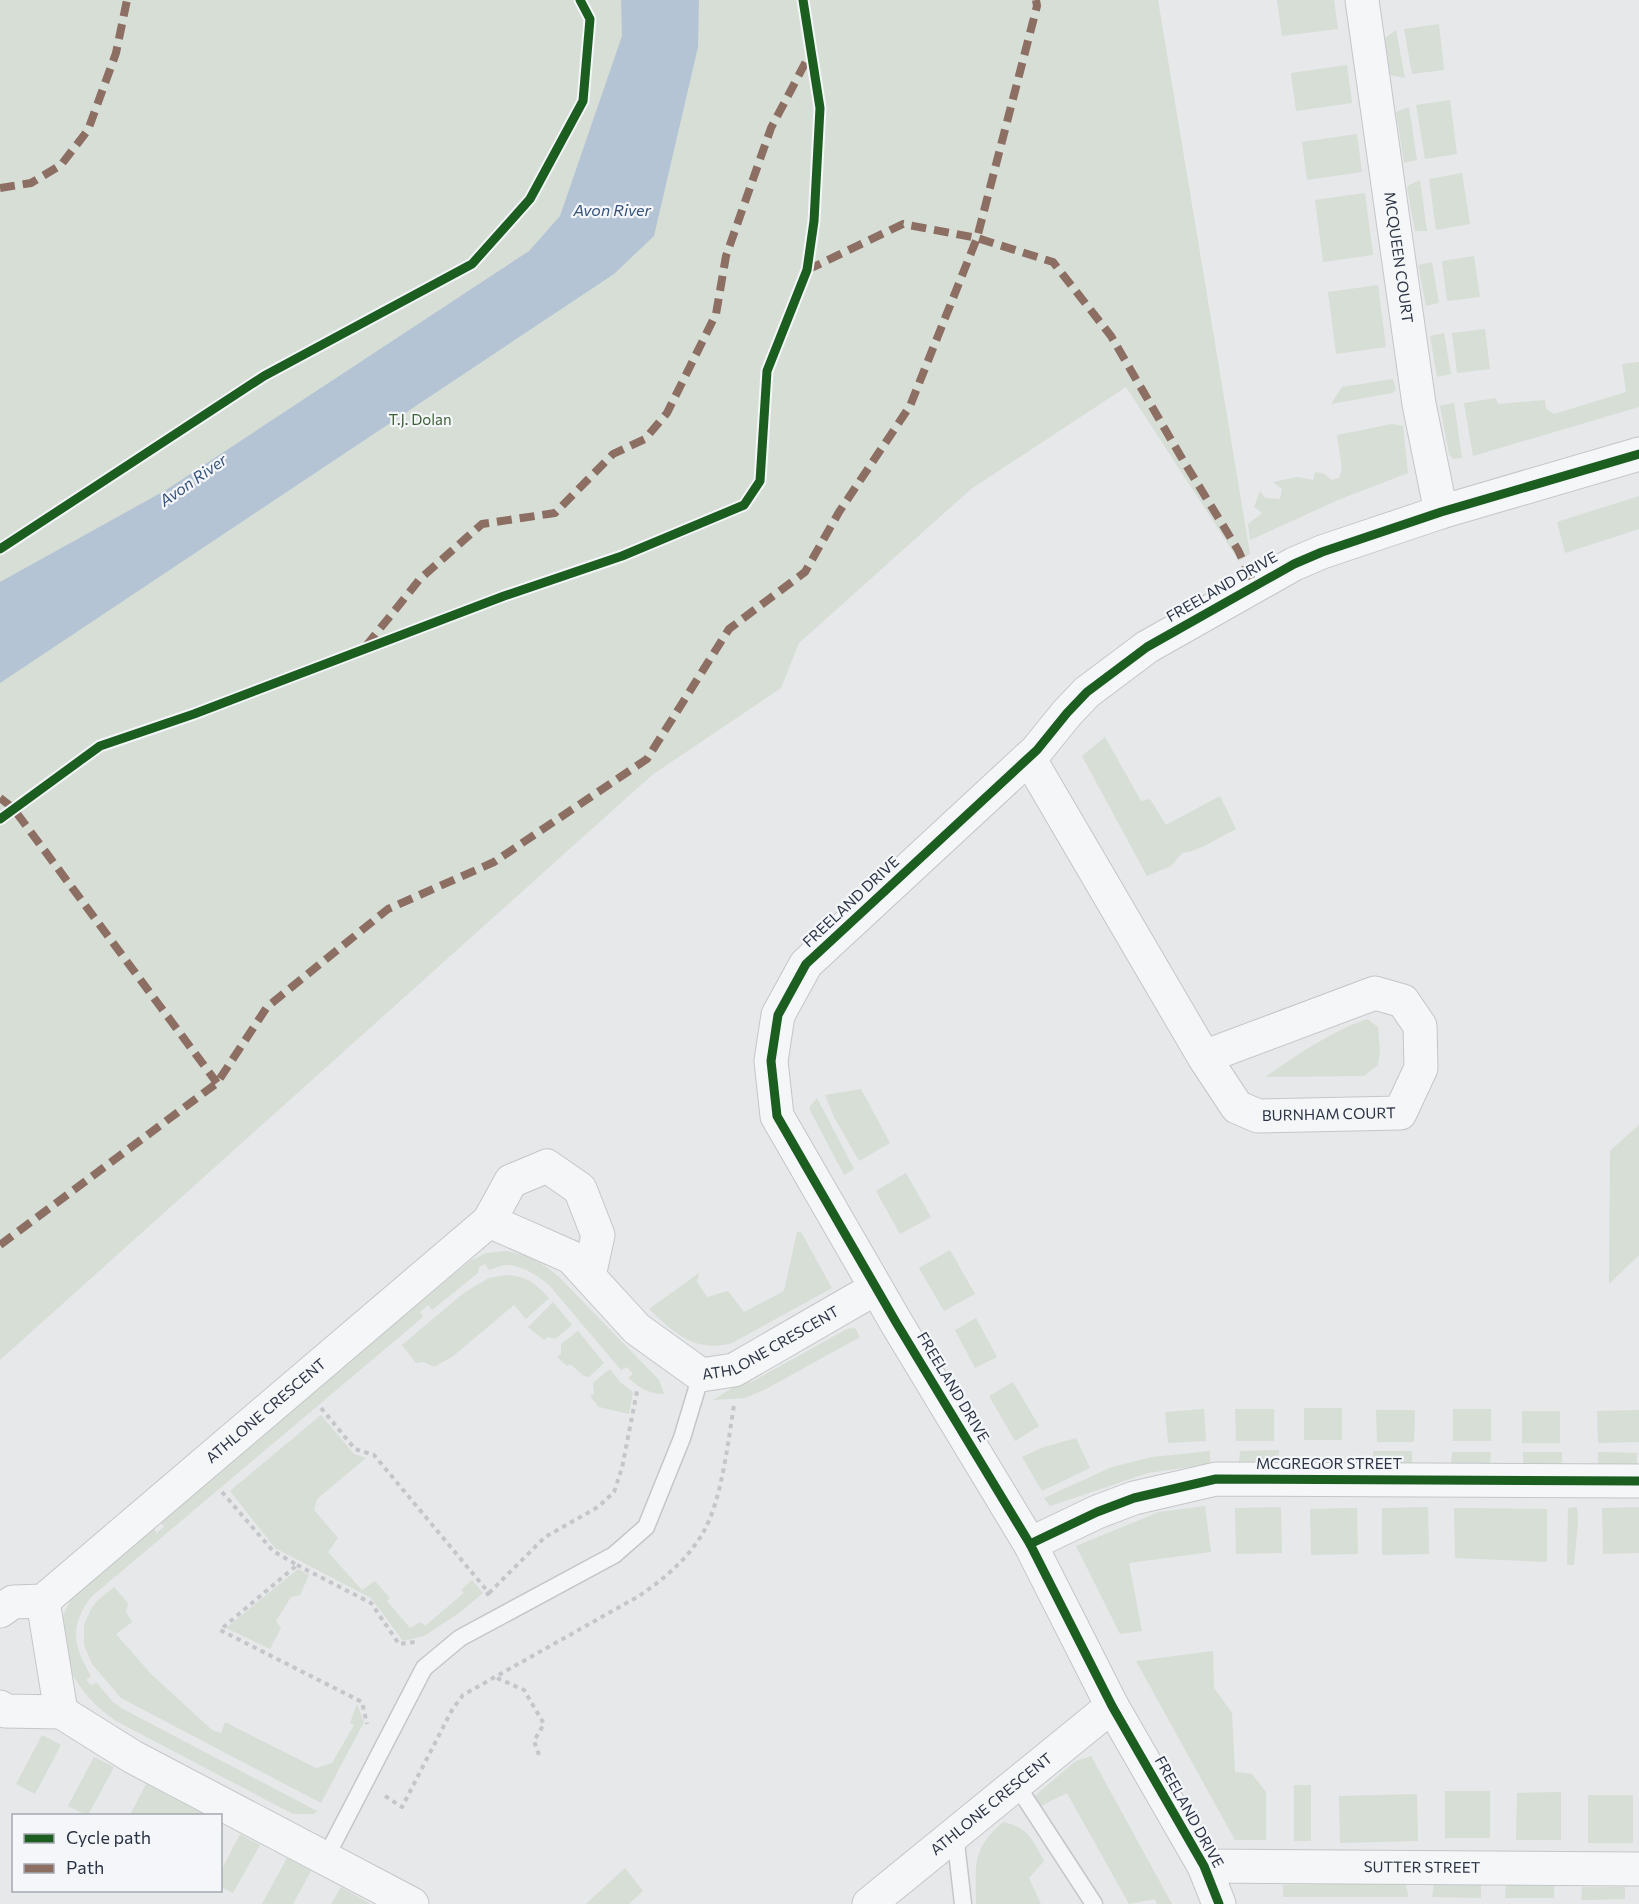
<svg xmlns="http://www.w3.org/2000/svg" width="1639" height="1904" viewBox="0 0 1639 1904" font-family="Commissioner,sans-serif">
  <rect width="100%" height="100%" fill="#e6e8ea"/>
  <g fill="#d6ded6">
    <polygon points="0,0 1158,0 1250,554 1239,561 1126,387 971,489 799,643 781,688 652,775 0,1360"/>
    <polygon points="1277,0 1334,0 1338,29 1282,36"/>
    <polygon points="1439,24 1444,70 1412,74 1404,29"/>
    <polygon points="1396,30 1405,78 1390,75 1385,38"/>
    <polygon points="1347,65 1352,103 1296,111 1291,73"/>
    <polygon points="1450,100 1457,154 1425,159 1416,105"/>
    <polygon points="1409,107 1417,160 1404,163 1396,112"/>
    <polygon points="1357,134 1362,172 1307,180 1302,142"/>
    <polygon points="1462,173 1470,224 1436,230 1429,179"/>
    <polygon points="1420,180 1427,231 1415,231 1407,188 1409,185"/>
    <polygon points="1365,193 1373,255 1323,262 1315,200"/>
    <polygon points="1474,256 1480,297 1447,301 1442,261"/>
    <polygon points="1432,262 1439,303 1426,306 1418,265"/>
    <polygon points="1378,285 1386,347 1336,354 1328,292"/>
    <polygon points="1485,329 1490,369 1457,373 1452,333"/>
    <polygon points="1444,333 1451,374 1437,377 1430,336"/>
    <polygon points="1639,362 1639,407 1473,456 1464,403 1496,398 1498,404 1545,400 1546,409 1554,414 1626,392 1622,364"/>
    <polygon points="1393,379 1396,390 1392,393 1331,404 1342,387"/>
    <polygon points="1454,403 1462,458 1453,459 1449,454 1440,406"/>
    <polygon points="1392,424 1403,426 1408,473 1338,500 1250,540 1248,524 1262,513 1254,507 1260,491 1265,498 1280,499 1282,489 1273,482 1297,477 1313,480 1315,472 1325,474 1331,480 1339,478 1342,469 1337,435"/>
    <polygon points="1639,496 1639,529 1565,553 1557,522"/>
    <path d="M 1105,737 L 1141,801 L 1150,799 L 1166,825 L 1220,796 L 1236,829 C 1219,837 1200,851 1182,853 L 1171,866 L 1147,876 L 1082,756 Z"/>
    <path d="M 1367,1019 L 1378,1027 L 1380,1051 L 1378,1065 L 1364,1076 L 1265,1077 C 1297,1055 1330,1032 1367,1019 Z"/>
    <polygon points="861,1089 890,1143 859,1161 834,1117 825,1095"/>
    <polygon points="817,1098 854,1169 844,1175 809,1108"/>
    <polygon points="1639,1125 1639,1255 1609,1284 1610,1151"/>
    <polygon points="906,1173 931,1217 900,1234 876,1191"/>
    <path d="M 797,1232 L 801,1232 L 832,1288 L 732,1343 C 695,1353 674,1333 649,1309 L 699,1273 L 697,1282 L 707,1297 L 728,1291 L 744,1312 L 784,1291 Z"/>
    <polygon points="950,1250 975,1294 944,1311 919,1268"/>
    <path d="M 507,1251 C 528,1255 543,1263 559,1277 L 659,1380 L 664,1394 C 649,1394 640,1388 628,1378 L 633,1374 L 627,1367 L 621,1370 L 549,1285 C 537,1275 520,1264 504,1265 C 499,1266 493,1269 489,1270 L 485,1264 L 479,1267 L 478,1273 L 432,1310 L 428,1305 L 420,1312 L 423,1317 L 91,1597 C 69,1627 73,1645 91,1676 L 86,1680 L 91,1685 L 97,1683 L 112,1701 L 121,1708 L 317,1811 L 314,1814 L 293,1814 L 116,1721 C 88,1702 68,1676 62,1643 C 61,1637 59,1630 61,1624 C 63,1613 68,1605 74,1595 L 153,1528 L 157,1533 L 164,1527 L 161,1523 L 236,1456 L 470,1261 L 486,1253 Z"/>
    <path d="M 507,1275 C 528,1277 535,1283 549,1298 L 526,1319 L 514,1305 L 452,1357 L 434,1367 L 424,1362 L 416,1363 L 402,1345 L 465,1292 L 489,1278 Z"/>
    <polygon points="553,1302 572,1325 555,1339 548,1337 544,1340 528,1327"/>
    <polygon points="976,1318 997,1357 975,1368 955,1330"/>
    <polygon points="855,1328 860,1337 766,1389 745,1398 713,1400 734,1387 753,1381 847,1329"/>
    <polygon points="578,1331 604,1363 589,1377 584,1376 570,1364 567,1366 557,1357 561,1354 561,1344"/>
    <polygon points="610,1369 620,1382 633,1392 629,1414 599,1407 590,1396 594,1394 593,1383"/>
    <polygon points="1013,1382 1039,1426 1015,1441 989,1396"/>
    <rect x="1304" y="1408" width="38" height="32"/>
    <polygon points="1204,1409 1206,1441 1168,1443 1165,1412"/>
    <polygon points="1235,1409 1274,1409 1274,1441 1236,1441"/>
    <rect x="1453" y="1409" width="38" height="32"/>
    <polygon points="1376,1410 1415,1410 1414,1442 1377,1442"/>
    <polygon points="1639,1410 1639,1442 1598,1443 1597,1411"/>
    <rect x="1522" y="1411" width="38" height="32"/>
    <polygon points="321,1415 354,1454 366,1458 317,1499 314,1510 338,1538 328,1552 362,1590 375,1581 390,1598 387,1601 410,1628 420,1622 425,1626 464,1593 461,1590 472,1580 483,1593 459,1613 424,1636 403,1641 371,1598 275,1548 230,1491"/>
    <polygon points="1076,1438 1090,1468 1042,1491 1022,1457 1044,1447"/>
    <polygon points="1279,1450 1278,1463 1239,1463 1240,1451"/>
    <polygon points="1210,1451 1210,1464 1148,1473 1050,1506 1044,1498 1112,1467 1152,1457"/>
    <polygon points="1373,1451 1412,1451 1412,1464 1373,1463"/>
    <polygon points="1452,1452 1491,1452 1490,1464 1451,1464"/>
    <rect x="1523" y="1452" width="39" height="12"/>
    <polygon points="1598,1452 1637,1453 1637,1465 1598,1465"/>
    <polygon points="1205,1506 1211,1552 1129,1563 1142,1631 1120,1634 1076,1546 1159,1512"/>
    <polygon points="1281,1507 1282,1553 1236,1554 1235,1508"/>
    <polygon points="1428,1507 1429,1554 1382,1555 1382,1508"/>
    <polygon points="1577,1507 1578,1522 1574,1565 1567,1565 1568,1508"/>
    <polygon points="1639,1507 1639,1553 1603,1554 1602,1508"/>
    <polygon points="1357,1508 1358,1554 1311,1555 1310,1509"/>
    <polygon points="1454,1508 1547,1509 1547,1562 1455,1558"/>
    <polygon points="298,1569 309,1575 300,1595 291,1597 276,1621 281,1628 270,1649 226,1628"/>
    <polygon points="114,1587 128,1603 126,1612 132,1622 116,1634 151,1674 212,1730 221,1733 225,1722 316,1768 332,1763 354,1725 350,1723 357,1704 364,1722 321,1803 121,1698 92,1664 84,1645 84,1625 91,1609 97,1601"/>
    <polygon points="1213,1651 1214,1688 1232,1713 1235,1772 1252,1774 1266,1792 1266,1840 1235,1840 1136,1661"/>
    <polygon points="42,1735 61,1745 35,1794 16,1784"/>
    <polygon points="1091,1756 1172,1904 1157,1904 1155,1899 1129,1904 1067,1793 1037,1808 1033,1799 1038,1793 1076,1761"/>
    <polygon points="94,1757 114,1767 88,1815 86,1815 68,1806"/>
    <polygon points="146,1784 202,1813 201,1815 130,1815"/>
    <rect x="1294" y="1785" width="17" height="56"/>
    <rect x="1445" y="1791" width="45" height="47"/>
    <polygon points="1561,1792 1561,1840 1516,1840 1517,1793"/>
    <polygon points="1417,1794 1418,1841 1340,1843 1339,1796"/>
    <rect x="1588" y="1795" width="45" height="48"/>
    <path d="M 1003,1822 C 1029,1828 1032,1839 1044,1861 L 1029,1878 L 1041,1904 L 976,1904 C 976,1864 971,1850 1003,1822 Z"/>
    <polygon points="240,1834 260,1845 233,1893 221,1887 221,1871"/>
    <polygon points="287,1858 311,1871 293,1904 262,1904"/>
    <polygon points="625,1868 643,1891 629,1904 586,1904"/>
    <polygon points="1405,1883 1409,1897 1283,1897 1283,1885"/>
    <polygon points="1434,1885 1481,1885 1481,1898 1432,1897"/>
    <polygon points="1506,1885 1554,1885 1554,1898 1505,1898"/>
    <polygon points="341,1887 369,1903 369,1904 331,1904"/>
    <polygon points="1582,1887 1625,1887 1625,1899 1581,1900"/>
  </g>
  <polygon fill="#b4c4d5" points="621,0 699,0 698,47 654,236 614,274 0,683 0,582 166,490 529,251 560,216 622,36"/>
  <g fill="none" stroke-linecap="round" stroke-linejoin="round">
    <g stroke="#c4c6c8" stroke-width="19">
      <g id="service">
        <polyline points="1016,1784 1094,1904"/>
        <polyline points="955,1834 963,1904"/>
        <polyline points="325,1859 424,1668 460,1638 614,1555 646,1527 682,1438 701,1375"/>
      </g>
    </g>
    <g stroke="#c4c6c8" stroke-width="35">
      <g id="minor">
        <path id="s1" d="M 1362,0 L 1419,404 L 1441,512"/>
        <path id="s2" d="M 1029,758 L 1204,1057 L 1237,1107 L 1258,1116 L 1400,1113 L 1421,1068 L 1420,1026 L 1403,1001 L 1375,993 L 1204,1057"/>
        <polyline points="489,1221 511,1181 547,1166 580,1189 596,1230 598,1235 589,1276"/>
        <polyline points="1030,1544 1097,1512 1134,1498 1216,1479 1639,1481"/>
        <polyline points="43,1601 61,1712 133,1757 412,1904"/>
        <path id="s3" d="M 0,1611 L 13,1602 L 43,1601 L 489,1221 L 571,1257 L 637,1329 L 701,1375 L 734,1370 L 876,1288"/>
        <polyline points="0,1707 5,1711 61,1712"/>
        <path id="s4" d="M 1204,1866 L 1639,1869"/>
        <path id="s5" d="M 869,1904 L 1112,1706"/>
        <polyline points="1219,1904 1204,1866 1112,1706 1030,1544 897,1324 777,1116 771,1061 778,1015 806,964 1037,750 1067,713 1087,692 1147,647 1294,564 1322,552 1441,512 1639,454"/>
      </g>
    </g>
    <g stroke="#c5c6ca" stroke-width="4" stroke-dasharray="4.5 4.5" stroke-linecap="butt">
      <polyline points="321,1408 355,1449 374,1455 489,1593 486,1595"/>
      <polyline points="222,1492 273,1551 297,1565 220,1630 362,1702 367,1724"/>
      <polyline points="297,1565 371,1603 399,1644 415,1642"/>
      <polyline points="489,1593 545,1537 598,1507 614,1492 622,1468 637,1391"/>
      <polyline points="497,1678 524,1690 544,1724 534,1741 539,1755"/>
      <path d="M 385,1796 L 402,1807 L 452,1710 L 463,1695 L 639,1596 C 664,1579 689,1558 704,1531 C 722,1498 728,1442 734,1405"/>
    </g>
    <use href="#service" stroke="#f5f6f7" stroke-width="16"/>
    <use href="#minor" stroke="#f5f6f7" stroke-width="33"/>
    <g stroke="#8d6e63" stroke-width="8" stroke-dasharray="15 8" stroke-linecap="butt">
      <polyline points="0,188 31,183 61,165 88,130 116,53 127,0"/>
      <polyline points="807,270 903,224 977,238 1053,262 1111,336 1180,455 1238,550 1254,585"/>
      <polyline points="366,646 420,579 482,524 555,513 613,454 645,439 667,413 716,314 726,256 771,128 811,52"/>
      <polyline points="0,798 13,808 217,1083"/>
      <polyline points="0,1245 217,1083 267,1007 388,909 494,862 647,759 729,629 805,572 839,512 910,406 977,238 1037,6 1036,0"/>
    </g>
    <g stroke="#f4f6f9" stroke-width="13">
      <g id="cycleway">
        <polyline points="0,549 264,376 472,264 530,199 583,101 590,19 580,0"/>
        <polyline points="0,819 100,746 194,714 504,596 622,556 744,505 760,481 767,371 807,270 814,221 820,108 803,0"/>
        <polyline points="1030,1544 1097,1512 1134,1498 1216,1479 1639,1481"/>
        <polyline points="1219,1904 1204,1866 1112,1706 1030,1544 897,1324 777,1116 771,1061 778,1015 806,964 1037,750 1067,713 1087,692 1147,647 1294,564 1322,552 1441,512 1639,454"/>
      </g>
    </g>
    <use href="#cycleway" stroke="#1b5e20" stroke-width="9"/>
  </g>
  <g text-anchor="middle" stroke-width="4.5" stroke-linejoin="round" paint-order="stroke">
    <g font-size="15" fill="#2b3445" stroke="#f4f6f9">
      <text dy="5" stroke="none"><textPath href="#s1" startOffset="260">MCQUEEN COURT</textPath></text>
      <text transform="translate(1222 587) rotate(-30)" y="5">FREELAND DRIVE</text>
      <text transform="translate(851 902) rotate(-43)" y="5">FREELAND DRIVE</text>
      <text dy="5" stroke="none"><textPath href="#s2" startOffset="500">BURNHAM COURT</textPath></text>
      <text dy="5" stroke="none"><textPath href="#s3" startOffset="975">ATHLONE CRESCENT</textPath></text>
      <text transform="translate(953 1387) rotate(59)" y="5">FREELAND DRIVE</text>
      <text dy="5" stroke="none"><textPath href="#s3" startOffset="339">ATHLONE CRESCENT</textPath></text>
      <text x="1329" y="1469">MCGREGOR STREET</text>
      <text dy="5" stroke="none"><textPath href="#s5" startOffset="158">ATHLONE CRESCENT</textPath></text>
      <text transform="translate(1189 1812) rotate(61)" y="5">FREELAND DRIVE</text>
      <text dy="5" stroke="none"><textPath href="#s4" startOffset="218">SUTTER STREET</textPath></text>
    </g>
    <g font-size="15" fill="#3f6138" stroke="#f4f6f9">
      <text x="420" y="425">T.J. Dolan</text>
    </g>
    <g font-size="16" font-style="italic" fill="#34527a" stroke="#f4f6f9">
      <text x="612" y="216">Avon River</text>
      <text transform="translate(193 480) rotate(-35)" y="6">Avon River</text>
    </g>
  </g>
  <rect x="12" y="1814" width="210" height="78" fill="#f4f6f9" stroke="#a4a8b1" stroke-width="1.5"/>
  <rect x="24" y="1834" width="30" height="9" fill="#1b5e20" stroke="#a4a8b1" stroke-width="1.5"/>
  <text x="66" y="1844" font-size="18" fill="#2b3445">Cycle path</text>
  <rect x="24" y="1864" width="30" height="9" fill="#8d6e63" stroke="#a4a8b1" stroke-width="1.5"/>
  <text x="66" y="1874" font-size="18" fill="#2b3445">Path</text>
</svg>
